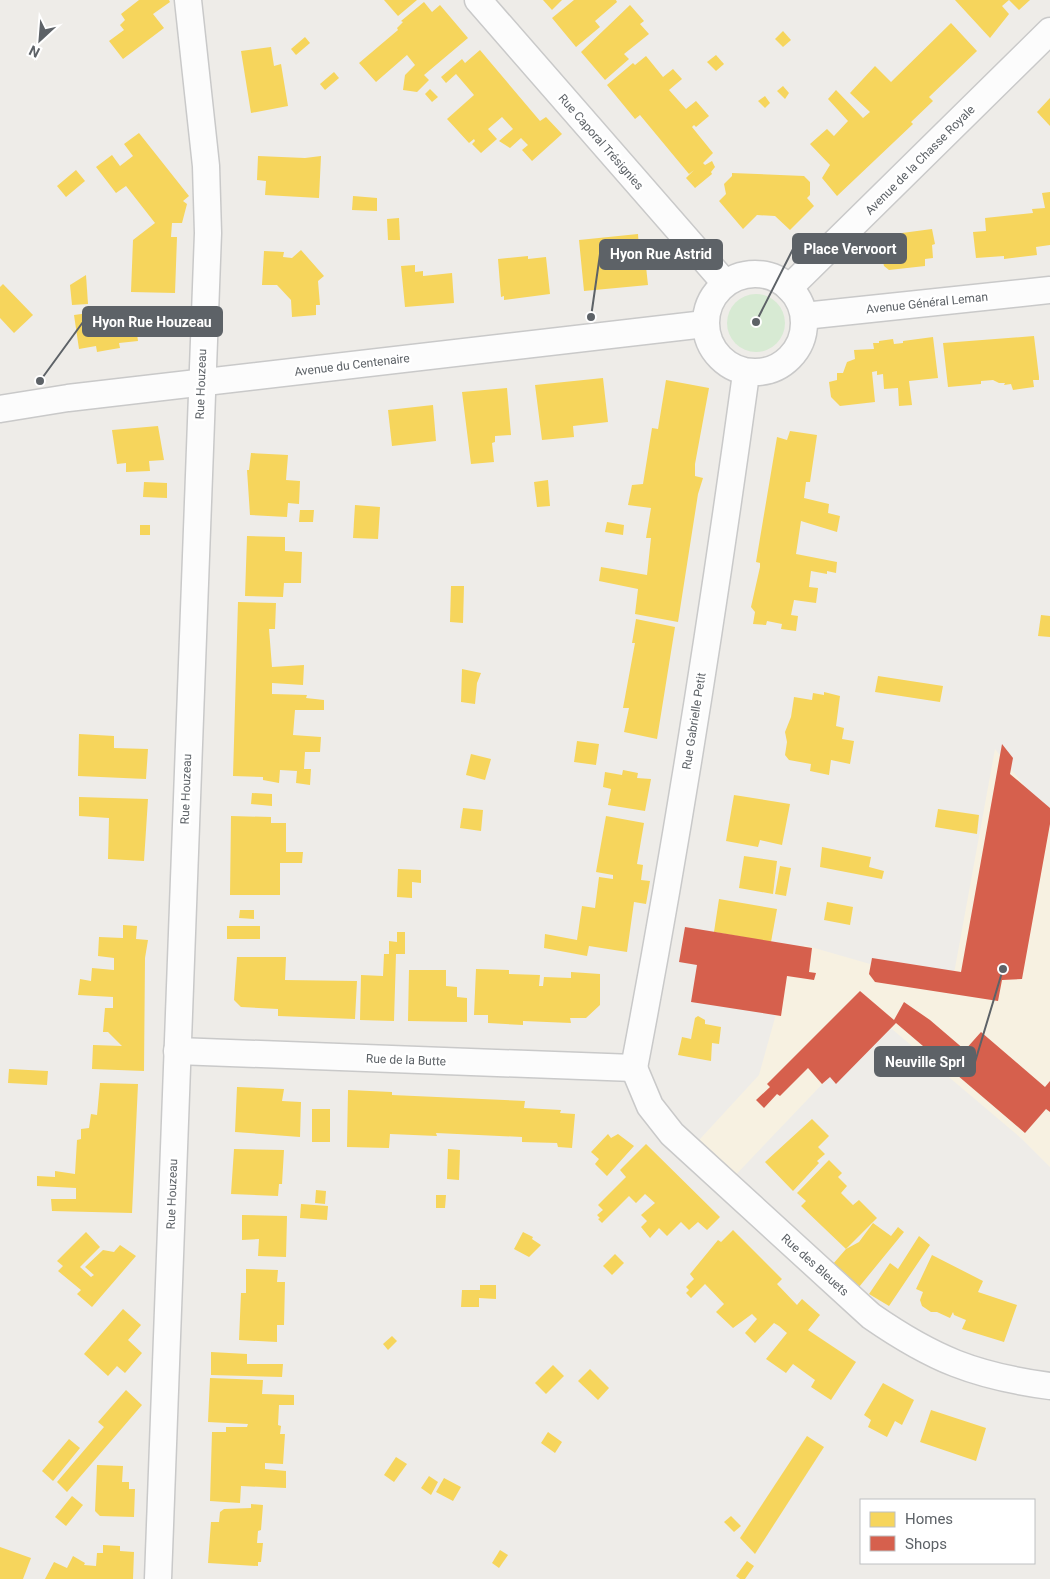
<svg xmlns="http://www.w3.org/2000/svg" width="1050" height="1579" viewBox="0 0 1050 1579" font-family="Roboto,sans-serif">
  <rect width="100%" height="100%" fill="#eeece8"/>
  <polygon fill="#f7f1e1" points="995,749 1050,818 1050,1167 1022,1139 886,1024 829,1077 726,1185 689,1151 759,1075 776,1014 783,973 800,976 804,945 870,964 953,979"/>
  <circle fill="#d7ead3" cx="756" cy="323" r="29"/>
  <g fill="#f6d55c">
    <polygon points="139,0 169,0 170,2 153,14 164,28 123,59 109,41 124,30 120,25 125,20 121,14"/>
    <polygon points="384,0 417,0 398,16"/>
    <polygon points="543,0 562,0 552,10"/>
    <polygon points="574,0 616,0 617,2 595,21 600,27 576,47 552,18"/>
    <polygon points="955,0 1030,0 1019,10 1009,0 1002,6 1009,14 990,38"/>
    <polygon points="424,2 432,12 440,5 468,38 424,75 429,80 417,92 403,90 405,75 415,65 407,55 376,82 359,63 398,30 397,28 403,22 401,21"/>
    <polygon points="630,5 644,21 640,24 649,34 624,54 629,59 605,80 581,52"/>
    <polygon points="951,23 977,51 929,97 933,101 911,122 913,124 837,196 822,178 830,165 810,144 827,129 834,136 848,121 828,99 836,90 863,118 870,112 850,93 875,66 891,82"/>
    <polygon points="783,31 791,40 783,47 775,39"/>
    <polygon points="305,37 310,43 296,55 291,49"/>
    <polygon points="271,47 274,66 281,64 288,106 251,113 241,51"/>
    <polygon points="480,50 540,121 546,117 562,134 532,161 522,150 528,145 521,138 510,148 499,141 513,129 502,117 488,129 497,139 481,153 472,144 475,141 474,139 469,143 447,119 474,95 456,74 446,83 441,77 462,59 465,63"/>
    <polygon points="716,55 724,64 716,71 707,62"/>
    <polygon points="646,56 663,77 673,69 682,79 669,90 686,109 696,101 709,116 696,127 694,125 692,127 713,153 703,163 705,165 712,161 715,167 711,172 712,174 695,188 686,178 694,170 689,174 640,115 635,119 607,85 633,63 635,65"/>
    <polygon points="334,72 339,78 325,90 320,84"/>
    <polygon points="783,86 789,93 785,99 777,91"/>
    <polygon points="430,89 438,97 432,102 425,94"/>
    <polygon points="765,96 770,103 765,108 758,101"/>
    <polygon points="1050,98 1050,126 1037,112"/>
    <polygon points="139,133 189,196 183,201 187,204 182,223 172,223 171,237 177,237 175,293 131,292 133,240 155,223 126,186 116,193 96,167 112,155 120,166 133,156 124,144"/>
    <polygon points="258,156 305,158 321,156 319,198 265,195 266,181 257,180"/>
    <polygon points="76,170 85,181 66,197 57,186"/>
    <polygon points="732,173 804,176 810,182 810,195 807,198 814,206 790,230 775,216 757,215 743,229 719,201 726,194 724,184 732,176"/>
    <polygon points="1050,192 1050,245 1036,247 1037,255 1004,259 1004,256 976,258 973,232 986,231 985,218 1033,213 1032,209 1045,208 1042,193"/>
    <polygon points="353,196 377,198 377,211 352,210"/>
    <polygon points="399,218 400,240 388,240 387,219"/>
    <polygon points="932,229 935,244 932,245 933,258 925,259 925,266 889,270 884,266 882,258 887,253 887,247 904,246 902,233"/>
    <polygon points="638,234 639,248 644,248 648,285 584,291 579,240"/>
    <polygon points="301,250 324,276 318,281 320,305 316,305 316,315 292,317 291,300 277,285 262,285 264,251 284,252 283,257 292,258"/>
    <polygon points="528,256 528,259 546,257 550,294 504,300 504,296 501,297 498,259"/>
    <polygon points="415,265 415,272 423,271 423,276 452,273 454,303 405,307 401,266"/>
    <polygon points="86,275 88,304 72,305 70,285"/>
    <polygon points="3,284 33,315 14,333 0,318 0,287"/>
    <polygon points="133,307 138,341 119,343 120,348 108,350 97,352 96,346 79,349 74,315"/>
    <polygon points="1034,336 1039,377 1039,380 1033,380 1034,387 1013,390 1011,384 1004,385 1005,383 999,383 993,380 981,381 981,384 948,387 943,343"/>
    <polygon points="933,337 938,378 909,381 912,405 899,406 898,388 884,389 883,374 877,375 877,371 872,372 875,402 840,406 831,397 829,382 837,380 837,373 843,373 847,362 855,359 854,350 874,349 873,343 879,343 879,341 893,339 894,344 903,343 903,341"/>
    <polygon points="603,378 608,422 573,426 574,437 542,440 535,385"/>
    <polygon points="666,380 709,388 695,464 695,476 703,478 698,494 678,622 635,614 638,589 599,581 601,567 647,575 651,538 646,538 651,508 628,505 632,485 643,484 652,428 658,429"/>
    <polygon points="507,388 511,435 495,436 495,442 492,443 494,462 471,464 462,392"/>
    <polygon points="433,405 436,441 392,446 388,410"/>
    <polygon points="158,426 164,460 149,461 150,471 126,472 126,463 117,464 112,430"/>
    <polygon points="790,431 817,435 810,482 806,482 804,498 829,504 828,513 840,516 837,532 801,521 796,554 837,562 836,573 827,571 827,574 811,571 809,587 818,588 816,603 794,600 791,615 798,616 796,631 781,629 782,624 767,621 766,625 753,624 755,612 751,607 760,567 760,563 756,562 777,437 787,440"/>
    <polygon points="251,453 288,455 286,480 300,481 299,504 288,503 287,517 250,515 247,470 249,470"/>
    <polygon points="548,480 550,506 537,507 534,482"/>
    <polygon points="144,482 167,483 167,498 143,497"/>
    <polygon points="355,505 380,507 378,539 353,538"/>
    <polygon points="300,510 314,510 313,522 299,522"/>
    <polygon points="607,522 624,525 623,535 605,532"/>
    <rect x="140" y="525" width="10" height="10"/>
    <polygon points="247,536 285,537 285,551 302,552 301,583 284,583 283,597 245,596"/>
    <polygon points="451,586 464,586 463,623 450,622"/>
    <polygon points="238,602 276,603 275,629 269,629 272,667 304,665 303,685 272,683 272,694 307,695 306,698 324,700 324,710 295,710 293,735 321,737 320,752 305,752 304,769 311,769 310,785 296,783 297,771 280,770 279,783 263,780 263,777 233,776"/>
    <polygon points="1041,615 1050,616 1050,637 1038,636"/>
    <polygon points="636,619 675,627 657,739 624,732 629,708 623,708 635,643 632,643"/>
    <polygon points="462,669 481,673 477,683 475,704 461,702"/>
    <polygon points="878,676 943,686 940,702 875,692"/>
    <polygon points="824,692 840,696 836,726 844,728 842,739 854,741 850,764 831,760 829,775 810,771 811,764 789,760 785,755 787,742 785,732 791,717 794,697 812,700 813,693 824,695"/>
    <polygon points="79,734 114,736 114,748 148,749 146,779 78,776"/>
    <polygon points="577,741 599,744 596,765 574,762"/>
    <polygon points="471,754 491,759 485,780 466,775"/>
    <polygon points="623,770 638,773 637,778 651,779 645,811 608,805 611,789 603,787 605,772 622,775"/>
    <polygon points="252,793 272,794 272,806 251,804"/>
    <polygon points="734,795 790,804 782,845 760,840 758,847 726,841"/>
    <polygon points="79,797 148,799 144,861 108,859 109,818 79,816"/>
    <polygon points="463,808 483,810 481,831 460,828"/>
    <polygon points="938,809 979,815 977,834 935,827"/>
    <polygon points="231,816 271,817 271,823 286,823 286,852 303,852 302,863 280,863 280,895 230,895"/>
    <polygon points="606,816 644,823 637,864 643,865 641,880 650,881 646,904 634,902 627,952 589,946 587,956 544,948 545,934 577,940 582,906 595,908 599,877 613,879 613,875 596,872"/>
    <polygon points="822,847 871,857 869,867 884,871 882,879 820,867"/>
    <polygon points="744,856 777,861 773,894 739,888"/>
    <polygon points="780,866 791,868 786,896 775,894"/>
    <polygon points="398,869 421,870 421,883 412,882 412,898 397,897"/>
    <polygon points="719,899 777,909 771,942 714,932"/>
    <polygon points="827,902 853,907 850,925 824,920"/>
    <polygon points="240,910 254,910 254,919 239,918"/>
    <polygon points="123,925 137,926 136,939 148,940 145,958 144,1071 92,1069 93,1045 122,1046 108,1032 103,1032 105,1008 113,1008 113,997 78,995 80,979 91,981 92,968 114,970 114,958 98,956 99,937 123,938"/>
    <rect x="227" y="926" width="33" height="13"/>
    <polygon points="397,932 405,932 405,954 396,954 394,1021 360,1020 361,975 383,976 384,954 389,954 389,941 397,942"/>
    <polygon points="237,957 286,957 285,980 357,981 355,1019 278,1016 278,1009 241,1007 234,1000"/>
    <polygon points="476,969 509,970 509,974 540,975 539,986 543,986 544,977 571,978 571,972 600,974 600,1005 586,1018 570,1018 571,1023 523,1021 523,1025 488,1023 488,1015 474,1015"/>
    <polygon points="409,970 446,970 446,986 457,987 457,997 467,998 467,1022 408,1021"/>
    <polygon points="698,1016 705,1020 705,1024 721,1027 719,1044 712,1043 711,1061 678,1055 682,1037 691,1039 695,1018"/>
    <polygon points="9,1069 48,1071 47,1085 8,1083"/>
    <polygon points="100,1083 138,1084 132,1213 52,1211 51,1199 76,1199 76,1188 37,1186 37,1176 55,1177 55,1171 75,1174 77,1140 81,1139 81,1129 89,1128 91,1114 97,1115"/>
    <polygon points="237,1087 284,1089 282,1101 301,1102 300,1137 235,1132"/>
    <polygon points="348,1090 392,1092 392,1095 525,1101 524,1108 561,1110 560,1113 575,1114 572,1148 558,1147 557,1143 522,1142 522,1137 436,1133 437,1136 390,1134 389,1148 347,1147"/>
    <rect x="312" y="1109" width="18" height="33"/>
    <polygon points="812,1119 829,1136 818,1147 825,1154 817,1161 819,1163 793,1191 765,1162"/>
    <polygon points="608,1134 611,1138 618,1134 634,1146 607,1176 595,1164 599,1159 591,1152"/>
    <polygon points="646,1144 720,1217 707,1230 698,1222 689,1230 681,1222 667,1236 659,1228 650,1238 641,1227 647,1221 641,1215 655,1203 645,1194 636,1203 629,1196 602,1223 598,1219 600,1218 597,1215 603,1210 598,1205 626,1177 620,1170"/>
    <polygon points="234,1149 284,1150 282,1184 279,1184 278,1196 231,1194"/>
    <polygon points="448,1149 460,1150 459,1180 447,1179"/>
    <polygon points="829,1160 842,1173 838,1177 847,1186 841,1193 853,1205 859,1200 877,1218 846,1249 801,1206 806,1201 797,1193"/>
    <polygon points="316,1190 326,1191 325,1204 315,1203"/>
    <polygon points="436,1195 446,1195 445,1208 436,1208"/>
    <polygon points="301,1204 328,1206 327,1220 300,1218"/>
    <polygon points="242,1215 287,1216 286,1257 258,1256 259,1239 242,1240"/>
    <polygon points="873,1223 891,1236 898,1227 904,1232 859,1287 833,1264 846,1249 859,1242"/>
    <polygon points="733,1230 782,1279 777,1284 797,1305 802,1299 820,1315 808,1330 856,1362 831,1400 811,1387 815,1380 793,1364 786,1373 766,1359 787,1333 779,1326 774,1323 755,1343 745,1333 757,1319 752,1314 733,1328 716,1312 724,1304 705,1284 691,1298 686,1293 689,1290 686,1287 694,1279 690,1274 718,1240 721,1242"/>
    <polygon points="86,1232 100,1247 80,1267 91,1277 94,1275 85,1267 103,1250 114,1252 120,1245 136,1256 92,1307 77,1294 81,1290 58,1271 63,1266 57,1261"/>
    <polygon points="523,1232 533,1237 532,1239 541,1245 529,1257 514,1249"/>
    <polygon points="919,1236 930,1245 889,1306 869,1294 890,1263 898,1269"/>
    <polygon points="615,1254 624,1263 612,1275 603,1266"/>
    <polygon points="932,1255 983,1281 978,1292 1017,1305 1004,1342 962,1329 966,1320 954,1315 953,1312 950,1318 937,1312 931,1312 922,1306 920,1300 923,1292 916,1289"/>
    <polygon points="246,1269 278,1270 277,1282 285,1282 284,1325 277,1325 277,1342 239,1340 241,1293 246,1293"/>
    <polygon points="480,1285 496,1285 496,1299 479,1298 479,1307 461,1307 462,1290 480,1290"/>
    <polygon points="123,1309 141,1325 128,1340 142,1353 125,1373 117,1366 108,1376 84,1354"/>
    <polygon points="392,1336 397,1341 388,1350 383,1344"/>
    <polygon points="211,1352 247,1354 247,1364 283,1364 282,1377 211,1375"/>
    <polygon points="553,1365 564,1376 546,1394 535,1383"/>
    <polygon points="590,1369 609,1388 598,1400 578,1381"/>
    <polygon points="210,1378 263,1380 262,1394 294,1395 294,1405 279,1405 278,1425 281,1426 280,1434 285,1434 283,1464 265,1463 265,1469 286,1471 286,1488 241,1486 240,1503 210,1501 212,1432 226,1432 226,1427 247,1427 248,1424 208,1422"/>
    <polygon points="883,1383 914,1400 902,1425 895,1421 887,1437 868,1427 871,1420 864,1415"/>
    <polygon points="126,1390 142,1405 67,1492 57,1482 104,1427 98,1422"/>
    <polygon points="931,1410 986,1428 976,1461 920,1442"/>
    <polygon points="548,1432 562,1442 555,1453 541,1443"/>
    <polygon points="807,1436 824,1447 755,1554 740,1538"/>
    <polygon points="69,1439 80,1448 53,1481 42,1471"/>
    <polygon points="396,1457 407,1464 394,1482 384,1475"/>
    <polygon points="97,1465 123,1466 122,1482 129,1482 129,1489 135,1489 134,1517 100,1516 95,1511"/>
    <polygon points="429,1476 438,1482 431,1495 421,1488"/>
    <polygon points="444,1478 461,1487 453,1501 436,1492"/>
    <polygon points="72,1496 83,1505 66,1526 55,1517"/>
    <polygon points="251,1504 263,1505 261,1530 258,1531 257,1543 263,1543 261,1562 258,1562 258,1566 208,1563 211,1522 219,1522 220,1512 224,1509 251,1508"/>
    <polygon points="731,1516 741,1526 734,1532 724,1522"/>
    <polygon points="103,1545 120,1546 120,1551 134,1552 133,1579 45,1579 54,1562 67,1568 73,1556 85,1563 84,1565 96,1566 97,1553 103,1553"/>
    <polygon points="0,1547 31,1558 23,1579 0,1579"/>
    <polygon points="500,1550 508,1555 499,1568 492,1563"/>
    <polygon points="747,1561 754,1566 745,1579 740,1579 736,1576"/>
  </g>
  <g fill="#d6604d">
    <polygon points="1002,744 1013,758 1010,774 1050,808 1050,824 1022,979 1002,980 998,1001 875,982 869,974 872,958 961,972"/>
    <polygon points="685,927 812,948 809,972 816,973 814,980 787,976 781,1016 691,1002 697,965 679,962"/>
    <polygon points="860,991 894,1020 904,1002 930,1020 965,1050 981,1032 1045,1087 1050,1081 1050,1112 1046,1109 1025,1133 896,1023 836,1084 830,1077 822,1084 808,1068 780,1096 777,1094 764,1108 756,1100 770,1087 767,1084"/>
  </g>
  <g fill="none" stroke-linecap="round" stroke-linejoin="round">
    <g stroke="#c9c9c9" stroke-width="29">
      <g id="minor">
        <polyline points="478,0 725,283"/>
        <circle cx="755" cy="323" r="49"/>
        <polyline points="789,288 1050,31"/>
        <polyline points="804,316 1050,290"/>
        <polyline points="0,409 68,398 705,324"/>
        <polyline points="177,1051 634,1068"/>
        <path d="M 634,1068 C 678,838 714,606 746,374"/>
        <path d="M 634,1068 L 650,1106 L 672,1134 L 871,1316 C 933,1359 975,1376 1050,1386"/>
        <polyline points="158,1579 208,233 206,166 188,0"/>
      </g>
    </g>
    <use href="#minor" stroke="#fcfcfc" stroke-width="26"/>
  </g>
  <g text-anchor="middle" stroke-width="5" stroke-linejoin="round" paint-order="stroke">
    <g font-size="12" fill="#5d6267" stroke="#fff">
      <text transform="translate(601 142) rotate(49)" y="4">Rue Caporal Trésignies</text>
      <text transform="translate(920 160) rotate(-45)" y="4">Avenue de la Chasse Royale</text>
      <text transform="translate(927 303) rotate(-6)" y="4">Avenue Général Leman</text>
      <text transform="translate(352 365) rotate(-7)" y="4">Avenue du Centenaire</text>
      <text transform="translate(201 384) rotate(-88)" y="4">Rue Houzeau</text>
      <text transform="translate(694 721) rotate(-81)" y="4">Rue Gabrielle Petit</text>
      <text transform="translate(186 789) rotate(-88)" y="4">Rue Houzeau</text>
      <text transform="translate(406 1060) rotate(2)" y="4">Rue de la Butte</text>
      <text transform="translate(172 1194) rotate(-88)" y="4">Rue Houzeau</text>
      <text transform="translate(815 1265) rotate(42)" y="4">Rue des Bleuets</text>
    </g>
  </g>
  <path fill="none" stroke="#5d6267" stroke-width="2" d="M756 322L793 249M591 317L600 254M40 381L83 322M1003 969L975 1062"/>
  <g fill="#5d6267" stroke="#fff" stroke-width="2">
    <circle cx="756" cy="322" r="5"/>
    <circle cx="591" cy="317" r="5"/>
    <circle cx="40" cy="381" r="5"/>
    <circle cx="1003" cy="969" r="5"/>
  </g>
  <g fill="#5d6267" stroke="#5d6267" stroke-width="2">
    <rect x="793" y="234" width="113" height="29" rx="5"/>
    <rect x="600" y="240" width="122" height="29" rx="5"/>
    <rect x="83" y="307" width="139" height="29" rx="5"/>
    <rect x="875" y="1047" width="100" height="29" rx="5"/>
  </g>
  <g font-size="14" text-anchor="middle" font-weight="bold" fill="#fff">
    <text x="850" y="254">Place Vervoort</text>
    <text x="661" y="259">Hyon Rue Astrid</text>
    <text x="152" y="327">Hyon Rue Houzeau</text>
    <text x="925" y="1067">Neuville Sprl</text>
  </g>
  <rect x="860" y="1499" width="175" height="65" fill="#ffffff" stroke="#bec0c2"/>
  <rect x="870" y="1512" width="25" height="15" fill="#f6d55c" stroke="#bec0c2"/>
  <text x="905" y="1524" font-size="15" fill="#5d6267">Homes</text>
  <rect x="870" y="1536" width="25" height="15" fill="#d6604d" stroke="#bec0c2"/>
  <text x="905" y="1549" font-size="15" fill="#5d6267">Shops</text>
  <g transform="translate(40 40) rotate(206)" stroke="#ffffff" stroke-width="4" paint-order="stroke">
  <path d="M0-4L9 19L0 12L-9 19Z" fill="#5d6267"/>
  <text y="-8" font-size="14" font-weight="bold" text-anchor="middle" fill="#5d6267">N</text>
  </g>
</svg>
